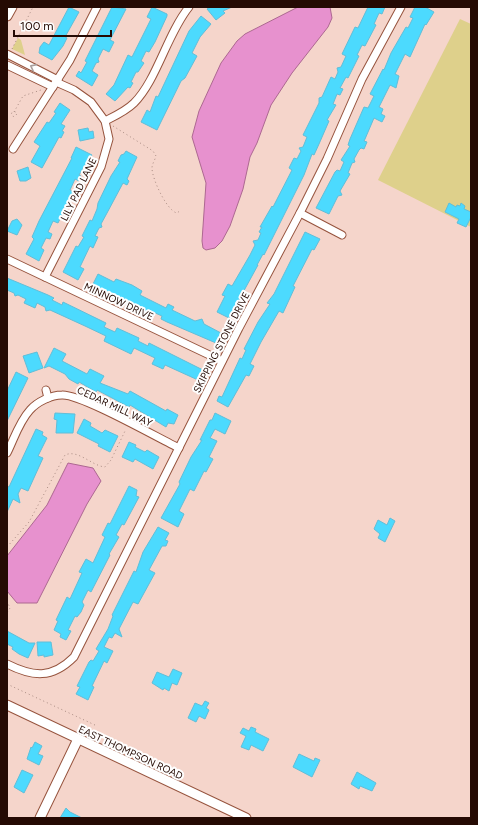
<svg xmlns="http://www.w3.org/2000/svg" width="478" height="825" viewBox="0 0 478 825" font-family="Figtree,sans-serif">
  <rect width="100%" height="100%" fill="#f5d5cb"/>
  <g fill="#ded08b">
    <polygon points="460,19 471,24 471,227 378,180"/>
    <polygon points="18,38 21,40 25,55 12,49"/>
  </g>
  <g fill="#e791ce" stroke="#ad6891">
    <polygon points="298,7 330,7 332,18 328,27 292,73 271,105 257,143 250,157 243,189 230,226 222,241 215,248 206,250 203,248 202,241 206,183 192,137 199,111 221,63 237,41 245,34"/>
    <polygon points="68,463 93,468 101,481 87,504 37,603 17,603 7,591 7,556 47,505"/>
  </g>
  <g fill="#4cdafe" stroke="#61bed8">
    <polygon points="69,7 79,12 65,37 67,38 63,46 52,60 39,53 40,47 44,42 49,45"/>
    <polygon points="112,7 126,9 110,40 114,42 109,52 103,49 98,59 99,62 96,63 92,71 98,75 92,86 76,76 79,71 81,73 87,62 85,61"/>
    <polygon points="152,7 167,14 167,16 155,42 149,52 146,51 141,61 144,63 138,72 136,72 131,82 133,83 130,88 128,87 115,101 106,94 114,85 128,55 132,57 151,19 147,17"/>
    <polygon points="210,7 232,7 223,11 225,13 216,20 207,9"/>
    <polygon points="368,7 385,7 382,14 379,13 374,24 376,25 365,46 362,45 357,55 359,56 348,78 346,77 340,88 343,89 340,95 337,94 333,104 336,105 327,120 329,121 319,144 314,155 312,154 304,175 264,255 263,254 257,265 258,265 229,318 217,312 225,296 222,295 228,284 232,286 250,255 255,245 253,241 258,240 261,233 259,232 262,227 260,227 272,206 273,207 292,170 289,168 294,158 297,159 301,151 299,148 303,147 307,137 303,135 319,103 319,98 322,97 331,77 335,79 338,72 337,68 341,67 346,56 342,54 355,27 358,28"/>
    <polygon points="415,7 425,7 434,12 426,25 425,24 410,57 405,54 395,74 399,76 396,88 390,85 379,107 383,109 381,114 385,116 382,122 374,118 365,139 364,141 367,142 364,149 361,148 359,150 354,159 355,162 352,163 348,173 350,174 340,191 342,195 338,196 329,214 316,208 335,172 337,170 340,171 344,162 341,160 350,146 348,145 350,139 364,107 368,108 374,96 370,94 383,69 384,70 391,53 406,27 408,28 413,18 410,17"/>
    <polygon points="201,16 211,24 200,37 192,53 197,56 185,78 181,81 157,130 141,122 147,110 150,112 156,96 158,97 189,31"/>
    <polygon points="60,103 70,110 61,124 65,126 62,131 64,132 61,138 59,137 42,168 31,162 40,146 34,142 47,122 49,123 56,113 54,112"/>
    <polygon points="88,128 89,132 93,131 94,138 80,141 78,130"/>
    <polygon points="76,147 92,155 85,165 79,175 81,176 79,181 75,179 70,190 73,192 58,223 53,221 48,232 52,234 50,239 46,238 41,248 44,250 39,261 26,254 34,239 32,237 39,221 72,158 71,158"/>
    <polygon points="126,151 137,157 127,179 129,181 127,185 123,183 107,213 101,224 102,227 99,228 95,236 98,237 93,248 90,246 80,267 84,269 78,280 63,272 76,246 78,247 84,237 82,236 90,220 92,221 97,209 98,203 111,176 120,162 118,161 121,155 124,154"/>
    <polygon points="28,167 31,178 26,181 20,181 17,171"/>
    <polygon points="449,203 456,207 457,205 460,206 461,203 465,206 464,209 471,212 471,217 466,227 457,223 459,219 445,212"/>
    <polygon points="17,219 22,225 17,235 7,231 12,221"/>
    <polygon points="305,232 320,239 314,250 312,249 293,286 295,287 283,313 279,311 261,342 250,364 254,366 249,376 246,375 228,407 217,401 219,396 222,397 240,358 242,359 246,350 244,349 258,322 270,304 267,303 274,294"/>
    <polygon points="98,274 114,282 116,279 132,285 142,291 140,295 166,308 168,304 174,307 172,310 195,321 202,319 204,324 221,333 216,343 167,322 161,319 162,316 153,312 152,314 92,286"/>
    <polygon points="7,278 48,295 54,298 52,300 62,305 63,302 106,323 104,327 115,332 117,328 139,338 138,341 148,346 149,343 203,370 198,380 165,365 163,369 152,364 155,358 134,348 131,354 104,341 106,336 85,326 50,310 46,311 45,307 37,303 35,308 24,303 26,299 18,295 15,296 14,293 7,290"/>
    <polygon points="54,348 66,354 62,361 87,374 90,369 104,376 100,383 128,394 130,391 166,411 167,409 178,415 174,424 168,423 166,427 130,405 129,407 97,390 96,392 79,382 78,384 69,379 65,374 49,366 44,368"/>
    <polygon points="37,352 43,368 29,373 23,356"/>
    <polygon points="16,372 28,378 7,421 7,391"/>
    <polygon points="55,413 75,414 73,433 56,433 57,420 54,419"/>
    <polygon points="215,413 231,421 225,434 215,429 210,438 217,441 209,457 213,459 206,472 204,471 194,491 190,489 179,511 184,514 178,527 161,518 180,484 179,482 191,457 202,440 200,440 210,420 212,420"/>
    <polygon points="84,419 91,423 90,426 102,433 105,430 118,436 110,452 98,446 99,444 77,433"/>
    <polygon points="36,429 43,432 42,435 47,438 38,456 43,458 28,491 21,488 18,494 20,503 13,499 7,512 7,486 9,487"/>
    <polygon points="129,442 136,445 135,447 145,452 147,450 159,457 153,469 135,459 133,462 122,457"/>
    <polygon points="129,486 137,490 136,496 139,497 124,525 122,524 116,535 119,537 109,554 110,555 91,592 88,590 82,602 84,605 81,612 77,617 75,616 68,630 71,631 66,640 60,637 61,634 54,630 58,621 56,620 67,597 70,599 82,573 79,572 86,559 93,563 105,537 102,535 108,523 110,524"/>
    <polygon points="390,518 395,521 385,542 378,538 380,534 374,529 378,520 387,525"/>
    <polygon points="158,527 169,533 165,540 168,541 166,546 162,546 149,570 155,573 138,604 133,602 119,629 122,637 115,633 112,638 109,637 104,647 113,651 107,663 104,661 92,686 94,687 88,700 76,694 80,687 77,686 89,662 91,660 93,661 99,651 96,649 108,629 113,616 112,615 134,571 136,572 143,552"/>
    <polygon points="7,631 29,643 35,643 28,658 19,654 12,649 13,647 7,644"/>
    <polygon points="37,642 51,642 53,655 44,657 44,655 38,656"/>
    <polygon points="173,669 182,673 177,685 172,683 169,691 164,688 163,690 152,683 157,672 169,677"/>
    <polygon points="205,701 209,703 206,708 209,710 205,719 199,716 196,722 188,718 195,703 202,706"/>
    <polygon points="251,727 256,729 255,732 269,739 263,751 251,745 249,750 241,747 246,736 240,733 243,728 249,731"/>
    <polygon points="35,742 42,746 38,754 43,756 39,765 27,759 31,747 32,748"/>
    <polygon points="299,754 314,761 315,758 320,760 312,777 293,767"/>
    <polygon points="22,770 33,775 24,793 14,787"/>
    <polygon points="357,772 376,783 372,791 360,786 359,789 351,784"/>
    <polygon points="66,808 70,812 82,818 60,818"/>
  </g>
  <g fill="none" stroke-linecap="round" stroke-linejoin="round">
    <g stroke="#96533d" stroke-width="9">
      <g id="street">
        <polyline points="7,54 58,80"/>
        <polyline points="7,65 53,87"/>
        <path d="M 105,121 C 115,116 126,111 134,103 C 157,80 167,34 189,7"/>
        <polyline points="13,149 70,60 97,7"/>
        <polyline points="300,213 342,235"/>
        <polyline points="7,259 222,361"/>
        <polyline points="45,277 101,167 109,139 105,121 91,102 74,90 56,82"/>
        <polyline points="46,390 48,398"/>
        <path d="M 7,453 C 14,439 19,422 30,410 C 37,402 51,395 62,395 C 81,394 158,438 179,448"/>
        <path d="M 7,664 C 33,677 52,679 74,657 L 239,328 L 300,213 L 327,159 L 362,79 L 401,7"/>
      </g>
    </g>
    <g stroke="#96533d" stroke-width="11">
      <g id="secondary">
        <polyline points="7,16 12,7"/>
        <polyline points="7,705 246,818"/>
        <polyline points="40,818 78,739"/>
      </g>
    </g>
    <g stroke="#a98b82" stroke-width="1" stroke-dasharray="1 3" stroke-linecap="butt">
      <polyline points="12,49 33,7"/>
      <circle cx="14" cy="114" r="2.5"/>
      <polyline points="14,112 23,96 41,90"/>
      <path d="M 113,126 L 153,151 L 156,156 C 155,160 152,164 152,168 C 152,179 167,211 177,213 L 181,210"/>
      <path d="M 7,547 L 29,522 L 65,455 C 78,449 92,466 105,467 L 111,460 L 126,429"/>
      <polyline points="7,601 10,608 7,613"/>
      <polyline points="7,684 97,726"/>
    </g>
    <use href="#street" stroke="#fff" stroke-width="7"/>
    <use href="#secondary" stroke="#fff" stroke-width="9"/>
  </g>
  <defs><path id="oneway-chevron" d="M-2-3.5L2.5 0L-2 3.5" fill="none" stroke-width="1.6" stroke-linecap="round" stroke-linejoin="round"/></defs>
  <use stroke="#a89d9a" href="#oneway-chevron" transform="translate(33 67) rotate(-153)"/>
  <g text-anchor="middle" stroke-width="4" stroke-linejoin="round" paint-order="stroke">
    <g font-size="10" fill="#250a03" stroke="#fefefe">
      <text transform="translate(78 189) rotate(-64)" y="4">LILY PAD LANE</text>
      <text transform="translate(119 301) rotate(25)" y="4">MINNOW DRIVE</text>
      <text transform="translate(221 342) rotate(-63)" y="4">SKIPPING STONE DRIVE</text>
      <text transform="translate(115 406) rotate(25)" y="4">CEDAR MILL WAY</text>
      <text transform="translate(131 752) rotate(25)" y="4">EAST THOMPSON ROAD</text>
    </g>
  </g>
  <rect width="478" height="825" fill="none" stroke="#250a03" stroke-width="16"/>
  <path d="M14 30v6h97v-6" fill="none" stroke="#250a03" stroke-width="2"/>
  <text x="20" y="30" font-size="12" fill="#250a03" stroke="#fefefe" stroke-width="3" paint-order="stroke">100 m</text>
</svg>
